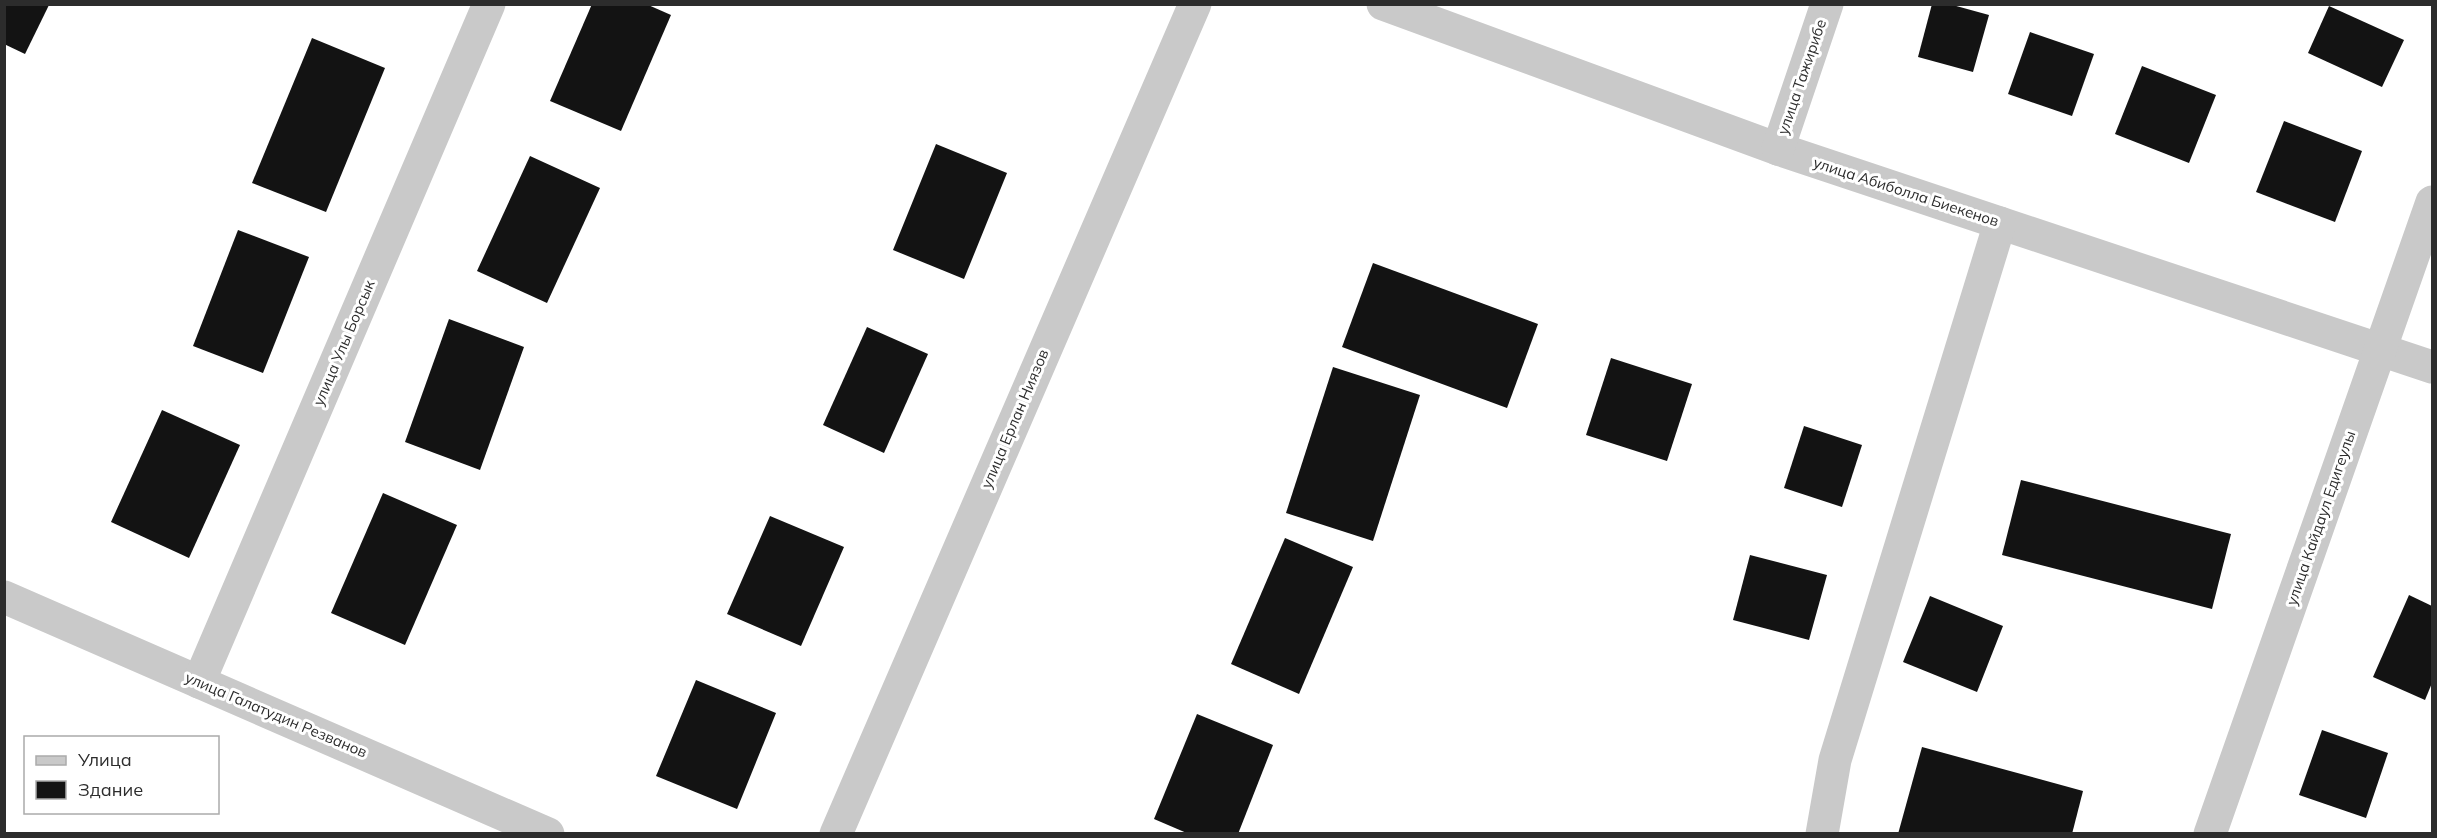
<svg xmlns="http://www.w3.org/2000/svg" width="2437" height="838" viewBox="0 0 2437 838" font-family="Mulish,sans-serif">
  <rect width="100%" height="100%" fill="#fff"/>
  <g fill="#131313">
    <polygon points="592,4 646,4 671,15 621,131 550,101"/>
    <polygon points="1932,4 1949,4 1989,15 1973,72 1918,57"/>
    <polygon points="4,5 49,5 25,54 4,44"/>
    <polygon points="2329,6 2404,40 2382,87 2308,53"/>
    <polygon points="2030,32 2094,54 2072,116 2008,94"/>
    <polygon points="312,38 385,68 326,212 252,183"/>
    <polygon points="2142,66 2216,95 2189,163 2115,134"/>
    <polygon points="2284,121 2362,151 2335,222 2256,192"/>
    <polygon points="936,144 1007,173 964,279 893,250"/>
    <polygon points="530,156 600,188 547,303 477,271"/>
    <polygon points="238,230 309,257 263,373 193,346"/>
    <polygon points="1373,263 1538,324 1507,408 1342,347"/>
    <polygon points="449,319 524,347 480,470 405,442"/>
    <polygon points="867,327 928,354 884,453 823,425"/>
    <polygon points="1611,358 1692,384 1667,461 1586,435"/>
    <polygon points="1333,367 1420,395 1373,541 1286,513"/>
    <polygon points="162,410 240,445 189,558 111,522"/>
    <polygon points="1804,426 1862,445 1842,507 1784,488"/>
    <polygon points="2021,480 2231,534 2212,609 2002,555"/>
    <polygon points="383,493 457,525 405,645 331,613"/>
    <polygon points="770,516 844,547 801,646 727,614"/>
    <polygon points="1285,538 1353,567 1299,694 1231,664"/>
    <polygon points="1750,555 1827,575 1809,640 1733,620"/>
    <polygon points="2409,595 2432,606 2432,683 2425,700 2373,677"/>
    <polygon points="1930,596 2003,626 1977,692 1903,662"/>
    <polygon points="696,680 776,713 737,809 656,776"/>
    <polygon points="1197,714 1273,745 1238,834 1189,834 1154,819"/>
    <polygon points="2322,730 2388,753 2366,818 2299,795"/>
    <polygon points="1922,747 2083,791 2072,834 1898,834"/>
  </g>
  <g fill="none" stroke-linecap="round" stroke-linejoin="round">
    <g stroke="#c9c9c9" stroke-width="33">
      <polyline points="1383,4 1778,149 2432,367"/>
      <polyline points="1778,149 1827,4"/>
      <polyline points="4,597 548,834"/>
      <polyline points="199,682 489,4"/>
      <polyline points="836,834 1195,4"/>
      <polyline points="1822,834 1835,760 2000,223"/>
      <polyline points="2210,834 2432,202"/>
    </g>
  </g>
  <g text-anchor="middle" stroke-width="6" stroke-linejoin="round" paint-order="stroke">
    <g font-size="15" fill="#2c2c2c" stroke="#fff">
      <text transform="translate(1802 77) rotate(-71)" y="5">улица Тажирибе</text>
      <text transform="translate(1906 192) rotate(18)" y="5">улица Абиболла Биекенов</text>
      <text transform="translate(344 343) rotate(-67)" y="5">улица Улы Борсык</text>
      <text transform="translate(1015 419) rotate(-67)" y="5">улица Ерлан Ниязов</text>
      <text transform="translate(2321 518) rotate(-71)" y="5">улица Кайдаул Едигеулы</text>
      <text transform="translate(276 715) rotate(23)" y="5">улица Галатудин Резванов</text>
    </g>
  </g>
  <rect width="2437" height="838" fill="none" stroke="#2c2c2c" stroke-width="12"/>
  <rect x="24" y="736" width="195" height="78" fill="#ffffff" stroke="#ababab" stroke-width="1.5"/>
  <rect x="36" y="756" width="30" height="9" fill="#c9c9c9" stroke="#ababab" stroke-width="1.5"/>
  <text x="78" y="766" font-size="18" fill="#2c2c2c">Улица</text>
  <rect x="36" y="781" width="30" height="18" fill="#131313" stroke="#ababab" stroke-width="1.5"/>
  <text x="78" y="796" font-size="18" fill="#2c2c2c">Здание</text>
</svg>
